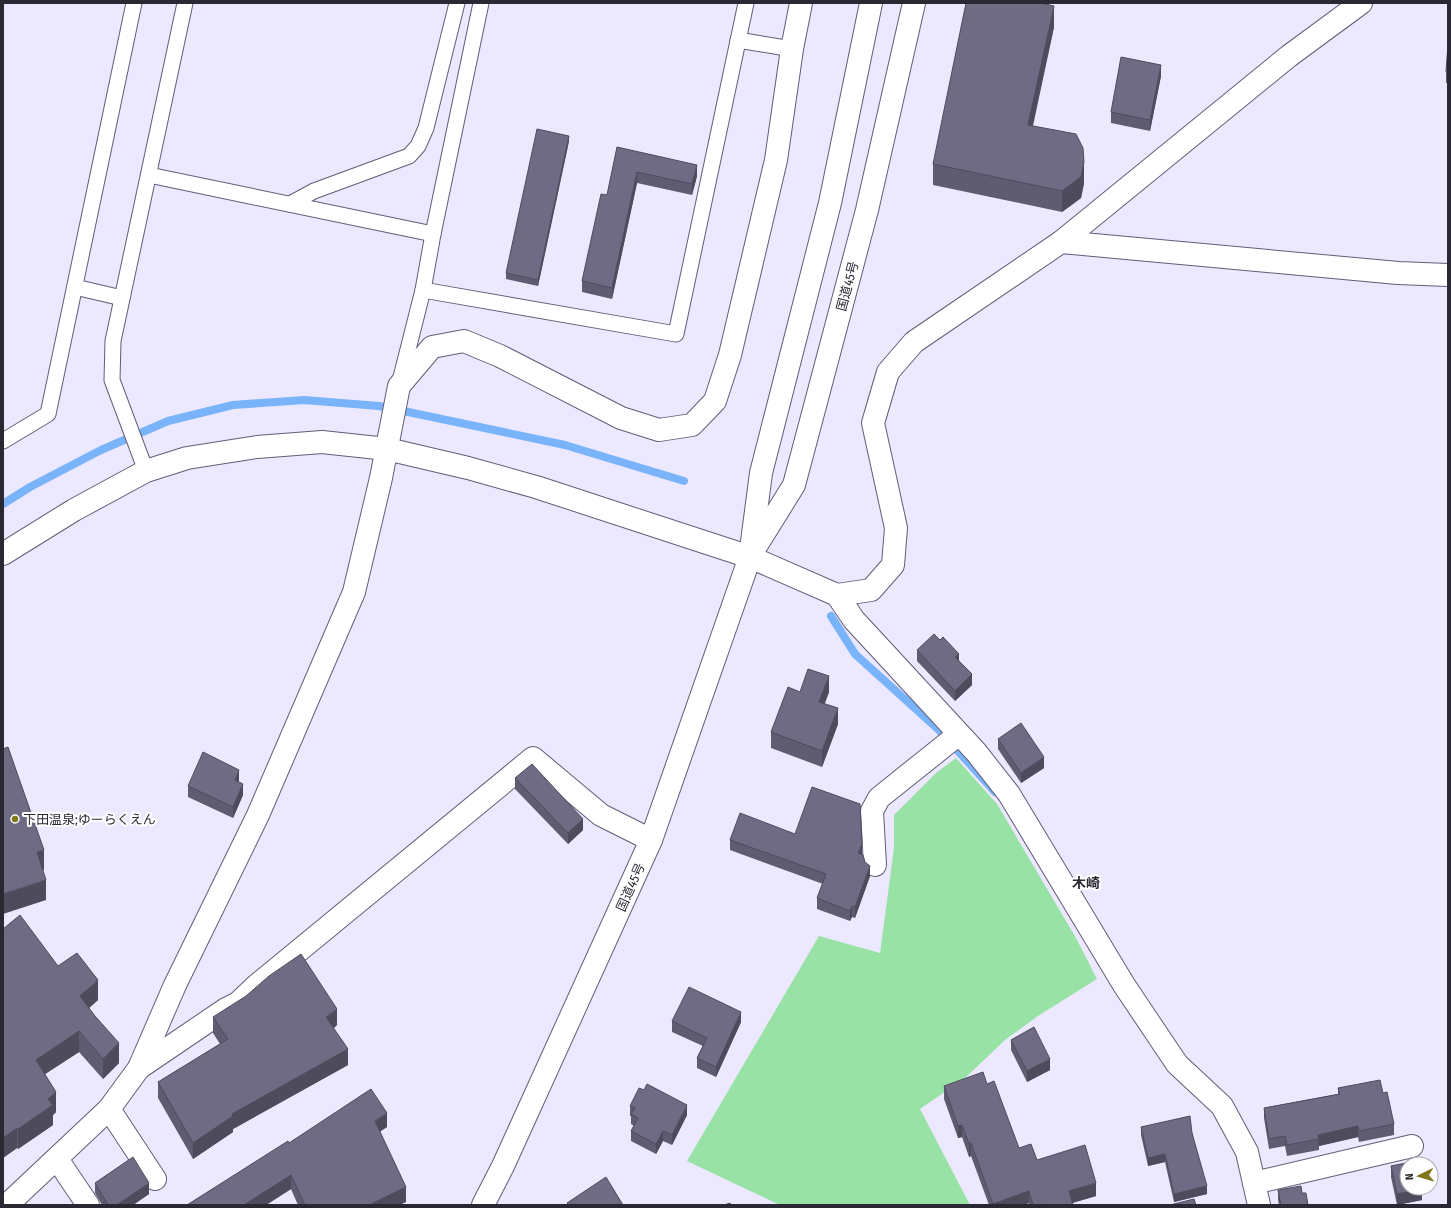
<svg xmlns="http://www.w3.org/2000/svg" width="1451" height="1208" viewBox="0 0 1451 1208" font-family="'Fira Sans Condensed','Noto Sans JP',sans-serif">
  <rect width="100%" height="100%" fill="#ebe8ff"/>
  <polygon fill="#99e2a5" points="956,758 997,804 1076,938 1097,979 1038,1016 1005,1040 965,1078 920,1109 970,1205 780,1205 687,1161 819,936 880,953 894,848 894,815 936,773"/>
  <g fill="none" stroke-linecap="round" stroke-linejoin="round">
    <g stroke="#79b3fa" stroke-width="8">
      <polyline points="3,504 30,487 101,450 168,421 233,405 304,400 379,406 394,409 565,445 684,481"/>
      <polyline points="831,616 855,654 939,730 995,792"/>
    </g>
    <g stroke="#615d76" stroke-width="17">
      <g id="service">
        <polyline points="738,40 792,49"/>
        <polyline points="149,175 433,234"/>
        <polyline points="290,204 314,191 409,156 418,146 426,128 457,3"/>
        <polyline points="75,287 122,298"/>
        <polyline points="423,290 676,334 746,3"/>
        <polyline points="400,381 423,290 433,234 481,3"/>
        <polyline points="3,441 48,414 134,3"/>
        <polyline points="146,471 112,380 113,341 185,3"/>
      </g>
    </g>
    <g stroke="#615d76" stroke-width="24">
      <g id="minor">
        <polyline points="1061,242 1398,273 1448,275"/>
        <polyline points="750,557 837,595 871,590 893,565 896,528 873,423 888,372 914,342 1061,242 1289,56 1361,3"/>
        <polyline points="837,595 854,620 976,752 1009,794 1124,985 1177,1064 1222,1106 1247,1152 1259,1205"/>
        <polyline points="875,865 872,811 879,798 959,734"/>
        <polyline points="139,1068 226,1009 238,1003 257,985 533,758 601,815 651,840"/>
        <polyline points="109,1109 155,1179"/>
        <polyline points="57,1159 88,1205"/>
        <polyline points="1254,1183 1412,1146"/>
        <polyline points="7,1205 109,1109 139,1068 175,985 258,815 354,592 381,478 399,386 432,347 464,341 500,356 621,418 659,430 692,425 715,401 730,355 776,160 792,49 801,3"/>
      </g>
    </g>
    <g stroke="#615d76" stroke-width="24">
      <polyline id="tertiary" points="3,554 74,510 146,471 187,458 257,447 322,442 387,449 468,468 536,487 750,557"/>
    </g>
    <g stroke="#615d76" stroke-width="24">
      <g id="trunk">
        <polyline points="753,551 794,485 867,210 914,3"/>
        <polyline points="483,1205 503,1166 651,840 750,557 761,473 830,203 871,3"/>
      </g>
    </g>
    <use href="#service" stroke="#fff" stroke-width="15"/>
    <use href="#minor" stroke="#fff" stroke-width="22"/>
    <use href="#tertiary" stroke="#fff" stroke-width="22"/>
    <use href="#trunk" stroke="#fff" stroke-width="22"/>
  </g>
  <g fill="#5f5c72">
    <polygon points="1054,27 1033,126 1084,183 1081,198 1062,212 933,185 933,164"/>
    <polygon points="1448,44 1448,83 1446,83 1446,72"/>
    <polygon points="1161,76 1150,131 1111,123 1111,112"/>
    <polygon points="569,141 538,286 506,279 506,273"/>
    <polygon points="617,147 697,176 692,195 637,183 612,299 582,292 582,281 607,195"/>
    <polygon points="917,650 959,660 972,685 955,701 917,661"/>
    <polygon points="829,692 825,703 838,724 822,767 771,748 771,732"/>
    <polygon points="998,739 1044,768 1021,783 998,749"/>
    <polygon points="515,778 583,830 568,844 515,789"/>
    <polygon points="239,780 238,782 243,795 233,818 188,797 188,786"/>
    <polygon points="795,834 862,855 870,876 855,918 852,917 850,921 817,909 817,898 823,884 730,850 730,840"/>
    <polygon points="3,929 58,966 98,1000 89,1008 119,1063 103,1079 79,1052 45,1074 56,1112 53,1115 53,1125 18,1149 17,1148 3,1158"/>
    <polygon points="213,1017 337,1025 334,1028 348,1065 233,1129 233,1132 193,1159 158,1098 158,1082 220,1044 213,1033"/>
    <polygon points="672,1021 741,1022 716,1077 697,1068 697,1058 703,1046 672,1032"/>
    <polygon points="1011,1040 1050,1070 1027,1082 1011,1050"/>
    <polygon points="987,1084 1019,1148 1037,1160 1096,1196 1072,1203 1073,1205 1029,1205 1029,1203 1024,1205 989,1205 971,1156 969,1157 962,1137 958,1138 944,1099 944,1086"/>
    <polygon points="1338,1088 1383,1093 1394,1124 1394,1135 1359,1142 1358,1137 1319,1146 1319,1150 1287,1156 1285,1146 1269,1149 1264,1118 1264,1108 1338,1094"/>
    <polygon points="630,1106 687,1115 672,1145 663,1141 656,1154 631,1141 631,1131 634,1126 631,1124 631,1116 630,1116"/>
    <polygon points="387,1127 380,1131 406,1202 399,1205 298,1205 291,1189 266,1205 187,1205 289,1143"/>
    <polygon points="1141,1127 1192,1133 1207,1194 1174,1202 1165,1162 1148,1166 1141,1135"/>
    <polygon points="1391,1166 1422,1200 1397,1205 1391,1177"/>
    <polygon points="95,1183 149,1194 133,1205 102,1205 95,1193"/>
    <polygon points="1278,1190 1302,1193 1308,1205 1279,1205 1278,1200"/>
  </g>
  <g fill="#4e4b5c">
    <polygon points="1054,6 1054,27 1028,146 1028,125"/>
    <polygon points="1161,65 1161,76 1150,131 1150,120"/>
    <polygon points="569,136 569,141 538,286 538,280"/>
    <polygon points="1084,162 1084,183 1081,198 1062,212 1062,191"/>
    <polygon points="697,165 697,176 692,195 692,184"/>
    <polygon points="637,172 637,183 612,299 612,288"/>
    <polygon points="959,654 959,665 955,657"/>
    <polygon points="972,674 972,685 955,701 955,691"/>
    <polygon points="829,676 829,692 819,718 819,702"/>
    <polygon points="838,708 838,724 822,767 822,751"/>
    <polygon points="1044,757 1044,768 1021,783 1021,773"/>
    <polygon points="239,770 239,780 235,791 235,780"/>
    <polygon points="243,784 243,795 233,818 233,807"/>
    <polygon points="583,819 583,830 568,844 568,833"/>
    <polygon points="862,844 862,854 858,864 858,853"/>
    <polygon points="44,850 44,870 37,872 37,852"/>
    <polygon points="870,866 870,876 855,918 855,907"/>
    <polygon points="46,880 46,900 3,914 3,894"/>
    <polygon points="852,906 852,917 850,921 850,911"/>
    <polygon points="98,980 98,1000 80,1016 80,996"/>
    <polygon points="337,1009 337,1025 326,1033 326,1017"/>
    <polygon points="741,1012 741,1022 716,1077 716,1067"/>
    <polygon points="79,1031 79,1052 36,1080 36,1060"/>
    <polygon points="119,1043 119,1063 103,1079 103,1059"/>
    <polygon points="348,1049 348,1065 233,1129 233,1132 193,1159 193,1143 232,1114"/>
    <polygon points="1050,1059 1050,1070 1027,1082 1027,1071"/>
    <polygon points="56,1092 56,1112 53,1115 53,1125 18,1149 18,1129 48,1099"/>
    <polygon points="687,1105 687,1115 672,1145 672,1135"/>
    <polygon points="387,1113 387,1127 375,1135 375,1121"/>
    <polygon points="962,1125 962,1137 958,1138 958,1126"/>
    <polygon points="1358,1126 1358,1137 1319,1146 1318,1135"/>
    <polygon points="17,1128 17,1148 3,1158 3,1138"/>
    <polygon points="663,1131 663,1141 656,1154 656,1144"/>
    <polygon points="971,1143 971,1156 969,1157 969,1144"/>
    <polygon points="1165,1154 1165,1162 1148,1166 1148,1158"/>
    <polygon points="291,1175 291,1189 266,1205 244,1205"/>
    <polygon points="149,1183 149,1194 133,1205 117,1205"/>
    <polygon points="1096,1183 1096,1196 1069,1204 1069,1191"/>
    <polygon points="1207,1186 1207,1194 1174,1202 1174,1194"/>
    <polygon points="406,1187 406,1202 399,1205 369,1205"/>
    <polygon points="1422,1189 1422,1200 1397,1205 1397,1194"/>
    <polygon points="1029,1191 1029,1203 1024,1205 993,1205 993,1204"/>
  </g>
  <g fill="#6f6b84" stroke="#4e4b5c">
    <polygon points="966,3 1041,3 1054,6 1028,125 1076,134 1083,148 1084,162 1081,177 1062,191 933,164"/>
    <polygon points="1448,44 1448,72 1446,72"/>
    <polygon points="1121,57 1161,65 1150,120 1111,112"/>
    <polygon points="537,129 569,136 538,280 506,273"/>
    <polygon points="617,147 697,165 692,184 637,172 612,288 582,281 601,194 607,195"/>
    <polygon points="934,634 940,640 943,637 959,654 955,657 972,674 955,691 917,650"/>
    <polygon points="808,669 829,676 819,702 838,708 822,751 771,732 788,687 800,692"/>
    <polygon points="1021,723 1044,757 1021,773 998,739"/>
    <polygon points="8,747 44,850 37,852 46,880 3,894 3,749"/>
    <polygon points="203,752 239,770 235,780 243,784 233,807 188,786"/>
    <polygon points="532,764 583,819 568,833 515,778"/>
    <polygon points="812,787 860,804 862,844 858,853 863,855 865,862 870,866 855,907 852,906 850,911 817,898 826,874 730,840 740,813 795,834"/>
    <polygon points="20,915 58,966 77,953 98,980 80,996 95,1016 119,1043 103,1059 79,1031 36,1060 56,1092 48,1099 53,1105 18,1129 17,1128 3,1138 3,929"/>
    <polygon points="301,954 337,1009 326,1017 348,1049 232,1114 233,1116 193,1143 158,1082 228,1039 213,1017 246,996 269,976"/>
    <polygon points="689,987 741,1012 716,1067 697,1058 707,1038 672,1021"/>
    <polygon points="1034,1027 1050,1059 1027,1071 1011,1040"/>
    <polygon points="983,1072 987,1084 994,1081 1019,1148 1031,1144 1037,1160 1085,1145 1096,1183 1069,1191 1073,1205 1041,1205 1041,1204 1037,1205 1033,1205 1029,1191 993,1204 971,1143 969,1144 962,1125 958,1126 944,1086"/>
    <polygon points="1380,1080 1383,1093 1387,1092 1394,1124 1359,1131 1358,1126 1318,1135 1319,1139 1287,1145 1285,1136 1269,1139 1264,1108 1340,1094 1338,1088"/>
    <polygon points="647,1084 687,1105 672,1135 663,1131 656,1144 631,1131 638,1118 631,1114 635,1108 630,1106 639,1088 644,1090"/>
    <polygon points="371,1089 387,1113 375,1121 406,1187 369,1205 305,1205 291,1175 244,1205 187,1205 288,1141 289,1143"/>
    <polygon points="1190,1116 1192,1133 1207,1186 1174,1194 1165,1154 1148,1158 1141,1127"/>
    <polygon points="133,1157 149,1183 117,1205 108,1205 95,1183"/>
    <polygon points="1416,1161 1416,1164 1407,1164 1407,1188 1421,1188 1422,1189 1397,1194 1391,1166"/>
    <polygon points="606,1177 623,1205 569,1205 567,1203"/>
    <polygon points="1301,1186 1302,1193 1306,1193 1308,1205 1281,1205 1278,1190"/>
    <polygon points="1194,1199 1196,1205 1170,1205"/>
    <polygon points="730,1203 731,1205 724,1205"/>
  </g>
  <circle fill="#807518" stroke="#fff" stroke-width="1.5" cx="15" cy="819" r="4"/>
  <g text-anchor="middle" stroke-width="4" stroke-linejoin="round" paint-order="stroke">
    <g font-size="13" fill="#2a2833" stroke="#fff">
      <text transform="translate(847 286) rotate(-75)" y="5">国道45号</text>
      <text transform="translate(630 887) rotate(-66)" y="5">国道45号</text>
    </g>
    <g font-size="13" fill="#2a2833" stroke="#fff" text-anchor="start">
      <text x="23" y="824">下田温泉;ゆーらくえん</text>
    </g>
    <g font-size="14" font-weight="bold" fill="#2a2833" stroke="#fff">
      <text x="1086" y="888">木崎</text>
    </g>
  </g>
  <rect width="1451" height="1208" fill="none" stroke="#2a2833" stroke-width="8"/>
  <g transform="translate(1419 1176) rotate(265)"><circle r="19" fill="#ffffff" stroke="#aaa9ad"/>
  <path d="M0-3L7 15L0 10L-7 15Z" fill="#807518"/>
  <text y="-6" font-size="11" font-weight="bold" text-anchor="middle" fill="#2a2833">N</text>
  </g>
</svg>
